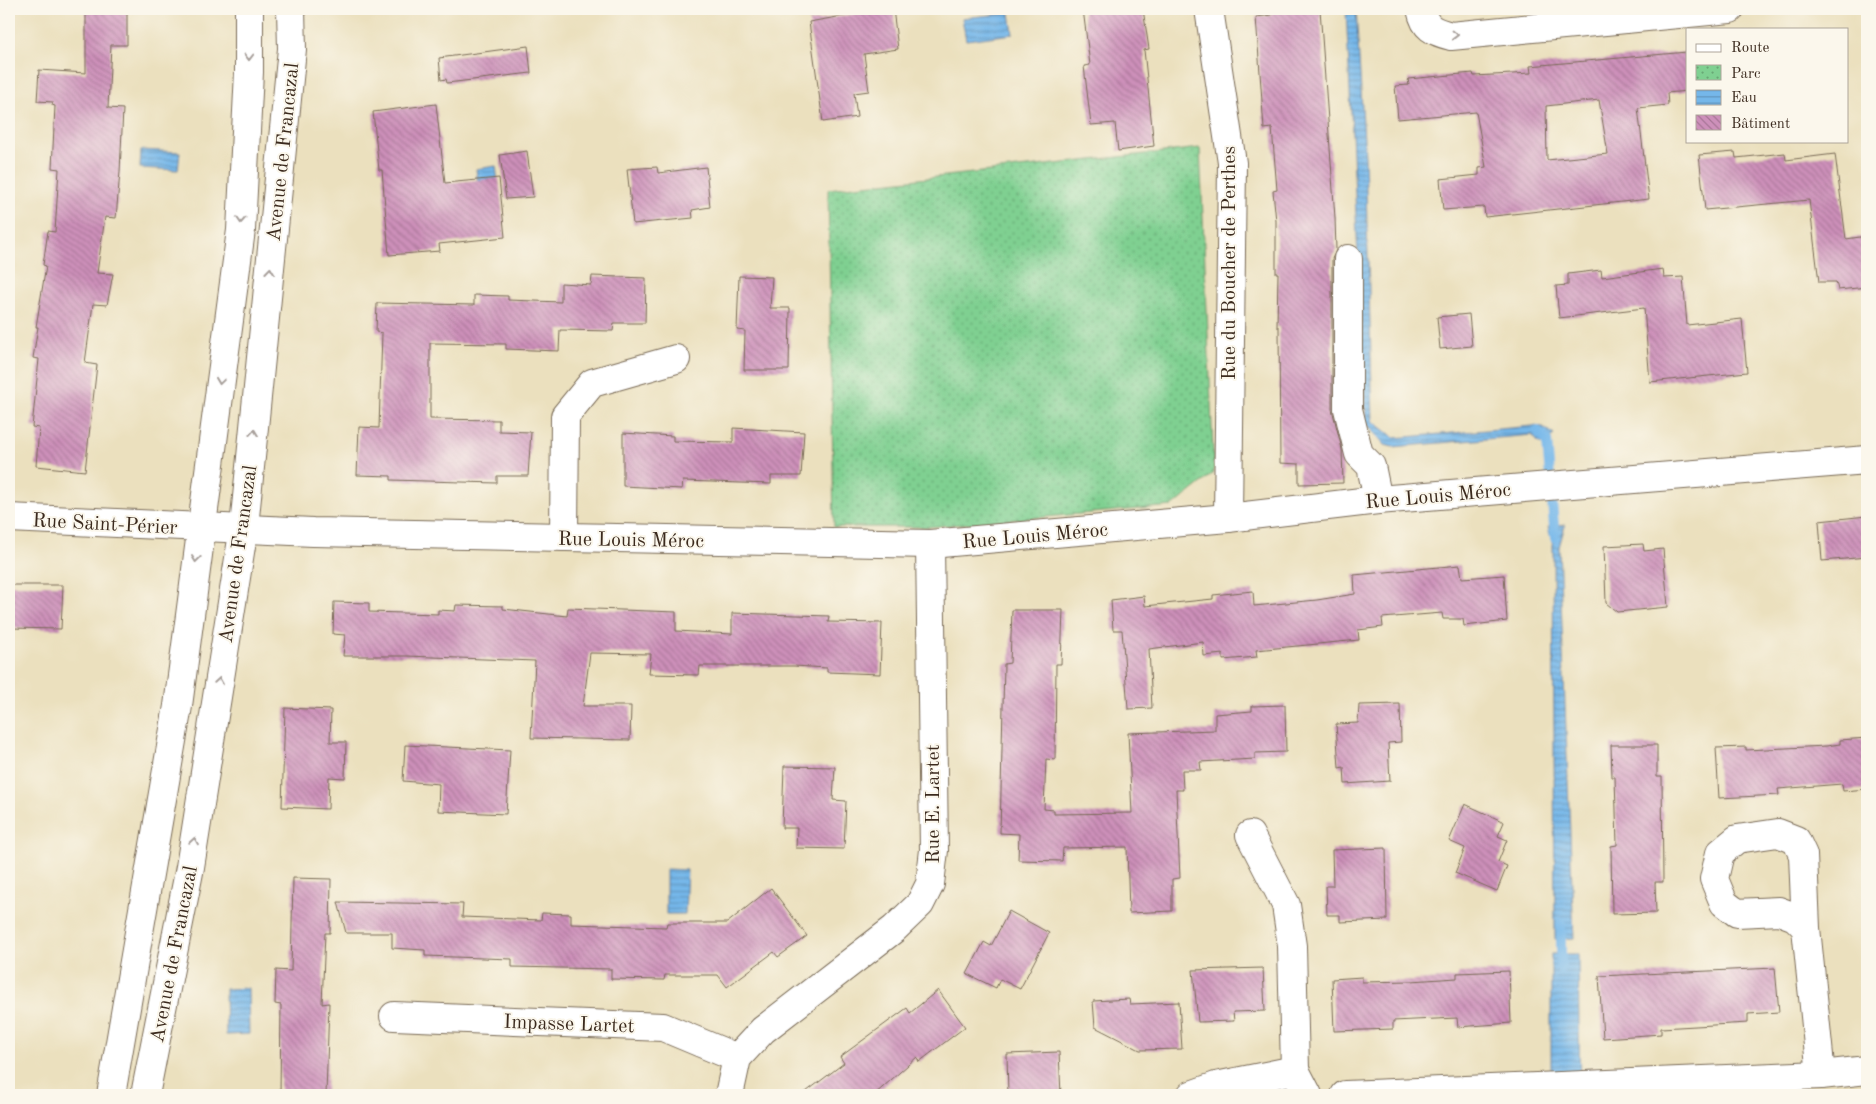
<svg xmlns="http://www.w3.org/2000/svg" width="1876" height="1104" viewBox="0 0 1876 1104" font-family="'Old Standard TT',serif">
  <defs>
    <pattern id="park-dots" width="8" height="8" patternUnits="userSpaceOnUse" patternTransform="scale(1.25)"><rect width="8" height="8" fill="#7fd091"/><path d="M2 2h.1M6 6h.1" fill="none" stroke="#69a976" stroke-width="1.8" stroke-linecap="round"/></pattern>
    <pattern id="water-rules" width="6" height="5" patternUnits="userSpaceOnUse" patternTransform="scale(1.25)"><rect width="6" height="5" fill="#75b7ea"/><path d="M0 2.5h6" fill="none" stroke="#6195bd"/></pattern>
    <pattern id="building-back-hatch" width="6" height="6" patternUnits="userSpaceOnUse" patternTransform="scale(1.25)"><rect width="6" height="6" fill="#cd90ba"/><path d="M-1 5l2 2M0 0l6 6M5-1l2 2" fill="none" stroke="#a87697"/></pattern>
  </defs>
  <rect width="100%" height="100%" fill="#fbf7ec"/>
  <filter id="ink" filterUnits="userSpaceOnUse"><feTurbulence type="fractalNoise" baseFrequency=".02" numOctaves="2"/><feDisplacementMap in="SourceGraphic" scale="10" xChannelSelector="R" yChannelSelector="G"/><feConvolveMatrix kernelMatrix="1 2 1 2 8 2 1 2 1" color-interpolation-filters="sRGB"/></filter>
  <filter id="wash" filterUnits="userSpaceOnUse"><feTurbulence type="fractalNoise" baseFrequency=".0096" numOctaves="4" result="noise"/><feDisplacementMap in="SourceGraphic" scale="20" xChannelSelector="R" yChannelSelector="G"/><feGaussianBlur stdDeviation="1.12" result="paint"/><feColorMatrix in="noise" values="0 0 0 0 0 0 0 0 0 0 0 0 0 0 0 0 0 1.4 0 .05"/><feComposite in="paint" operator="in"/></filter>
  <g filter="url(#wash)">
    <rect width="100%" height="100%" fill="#ebe0be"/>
    <polygon fill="url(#park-dots)" stroke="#5d7d58" points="1200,148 1214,473 1173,506 928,527 834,527 828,189"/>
    <g fill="url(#water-rules)" stroke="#587084">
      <polygon points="1346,9 1356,9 1365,157 1373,421 1395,438 1533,426 1543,427 1554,435 1540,444 1532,435 1393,447 1385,445 1366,423"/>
      <polygon points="1010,13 1013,34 966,40 962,18"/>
      <polygon points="141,150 180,152 178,170 140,168"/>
      <polygon points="496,166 501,207 481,209 476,169"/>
      <polygon points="1565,525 1559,547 1574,938 1555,939 1553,545 1548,527"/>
      <polygon points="666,869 687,870 685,914 666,914"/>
      <polygon points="1551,954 1578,954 1580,1095 1551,1095"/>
      <polygon points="248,988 249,1034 226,1035 225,989"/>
    </g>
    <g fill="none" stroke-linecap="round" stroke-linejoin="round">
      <g stroke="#75b7ea" stroke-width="10">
        <polyline points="1538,431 1547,441 1555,538"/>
        <polyline points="1561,925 1561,968"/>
      </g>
    </g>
    <g id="blocks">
      <g fill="url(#building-back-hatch)" fill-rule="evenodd">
        <polygon points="86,9 112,9 112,13 127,12 127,45 111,45 108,108 123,109 120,172 116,218 105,217 97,273 113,274 107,305 93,304 85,363 97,365 85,471 36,466 39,428 32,427 39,359 33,358 38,327 36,327 46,266 43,265 48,231 55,232 59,169 52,168 55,106 52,105 53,102 37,101 39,70 86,73"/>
        <polygon points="859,9 893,9 898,49 864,54 869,91 854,93 857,117 823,122 809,22 860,13"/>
        <polygon points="1083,9 1143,9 1149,49 1144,50 1154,146 1118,151 1115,123 1091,125 1084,66 1090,65"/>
        <polygon points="1272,9 1320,9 1335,218 1336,250 1332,259 1332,409 1342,449 1343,483 1299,484 1299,464 1280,463 1279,327 1277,327 1278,273 1276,273 1276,221 1273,191 1277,190 1272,128 1264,129 1256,17 1272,15"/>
        <polygon points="528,46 531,73 447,83 446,79 441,80 439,58"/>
        <path d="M 1687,52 L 1687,91 L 1667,93 L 1668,105 L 1638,108 L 1649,199 L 1485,217 L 1484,207 L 1443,210 L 1440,179 L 1479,175 L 1479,168 L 1486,167 L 1476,112 L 1398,119 L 1395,86 L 1409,85 L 1408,79 L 1473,73 L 1474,76 L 1531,73 L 1530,66 ZM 1599,100 L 1608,154 L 1547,160 L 1546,106 Z"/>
        <polygon points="436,104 445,183 499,178 505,237 439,244 440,251 389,255 382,170 379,170 373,112"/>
        <polygon points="527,151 533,197 506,199 500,155"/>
        <polygon points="1735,152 1736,158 1785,153 1786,160 1835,154 1846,239 1867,236 1867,287 1838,290 1836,282 1819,282 1809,200 1705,210 1699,155"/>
        <polygon points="657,167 658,173 706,167 710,207 692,210 693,218 633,224 627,169"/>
        <polygon points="1663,269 1664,278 1683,277 1687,325 1742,319 1747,372 1650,382 1644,308 1559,318 1556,286 1568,285 1568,274 1601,270 1602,277"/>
        <polygon points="592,276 646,278 645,323 614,323 613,331 560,330 559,351 506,349 506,344 430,343 430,419 499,420 499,431 531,432 528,476 497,476 497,483 391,480 391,476 357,475 359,427 379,428 382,333 376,332 377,303 474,305 474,295 508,296 508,300 561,302 561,283 591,285"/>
        <polygon points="739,276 772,277 770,308 790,308 789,370 744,370 745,331 737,330"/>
        <polygon points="1469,314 1472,346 1440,349 1437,317"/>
        <polygon points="733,428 804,432 801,476 771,476 771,484 683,481 682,489 623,486 623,433 673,436 673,441 733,442"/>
        <polygon points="1867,516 1867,557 1822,561 1819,521"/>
        <polygon points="1643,544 1644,551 1663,549 1668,607 1617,612 1606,603 1604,546"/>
        <polygon points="1460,565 1462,578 1504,575 1507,621 1464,626 1463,619 1443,619 1442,613 1382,618 1383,627 1358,630 1359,640 1256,650 1257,657 1223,660 1223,654 1204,656 1203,642 1149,649 1152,708 1128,709 1122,630 1113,630 1111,600 1144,596 1145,606 1213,599 1213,595 1253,591 1254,606 1317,600 1355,594 1354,575"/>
        <polygon points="9,585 63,585 61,629 9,628"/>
        <polygon points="334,602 369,603 369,612 438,614 438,610 455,611 456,605 503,606 503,609 567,616 568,608 676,612 676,631 732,634 732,613 829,616 828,622 882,623 880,674 827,672 827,668 794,666 700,666 699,675 649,674 651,654 590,653 583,706 631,706 630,740 531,738 535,661 407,656 343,656 345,635 333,634"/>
        <polygon points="1012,610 1063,610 1061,664 1056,664 1055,760 1046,759 1044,809 1054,810 1054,814 1132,813 1128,733 1215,730 1215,714 1252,711 1252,706 1285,705 1286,752 1255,753 1255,759 1200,762 1201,770 1182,770 1183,790 1176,790 1180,878 1172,879 1172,911 1129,913 1127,847 1063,848 1062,861 1018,860 1019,834 1000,833 1004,664 1010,663"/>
        <polygon points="1400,704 1401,742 1388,743 1390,781 1345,784 1344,767 1339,768 1336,724 1358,723 1359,705"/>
        <polygon points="285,708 331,710 330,742 346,742 345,778 329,777 328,809 282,807"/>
        <polygon points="1867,738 1867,789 1843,791 1842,784 1778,789 1779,795 1719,798 1716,748 1746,747 1746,750 1826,746 1840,744 1840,740"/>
        <polygon points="405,745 510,750 506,814 438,811 439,784 403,781"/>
        <polygon points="1611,745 1657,745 1657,777 1662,777 1663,882 1655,882 1656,913 1612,914 1611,846 1617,845 1615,777 1612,777"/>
        <polygon points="784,766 835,767 833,800 846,801 844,849 796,848 797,828 782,828"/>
        <polygon points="1465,804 1504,822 1498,836 1507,840 1498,862 1507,866 1497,891 1455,873 1465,848 1449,841"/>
        <polygon points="1386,848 1387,920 1340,922 1340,915 1327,915 1326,886 1333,886 1332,850"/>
        <polygon points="293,878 331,879 330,933 325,933 322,1004 329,1003 326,1095 280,1095 281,1005 275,1004 276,970 291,971"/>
        <polygon points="771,888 807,936 778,957 774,952 727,987 718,975 665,975 664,980 611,979 611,969 512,967 512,959 425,956 425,950 392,948 392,933 346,933 338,902 463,904 462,917 541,920 542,913 571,914 571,924 666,927 667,923 727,923"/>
        <polygon points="1009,911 1049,933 1020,989 1000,979 996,988 967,974 984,942 991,946"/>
        <polygon points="1263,968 1265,1011 1233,1012 1234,1021 1198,1022 1193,970"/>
        <polygon points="1775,968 1779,1012 1748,1014 1748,1023 1661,1028 1661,1034 1603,1038 1599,976"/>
        <polygon points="1509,971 1511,1023 1458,1027 1457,1018 1393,1021 1393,1029 1334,1031 1332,979 1362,977 1362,982 1411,981 1457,978 1457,973"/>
        <polygon points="938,990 965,1027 919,1062 917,1057 874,1095 802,1095 844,1063 840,1057 907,1008 910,1013"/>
        <polygon points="1129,999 1130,1004 1179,1002 1182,1049 1140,1050 1095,1027 1093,1001"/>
        <polygon points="1059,1052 1061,1095 1008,1095 1007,1054"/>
      </g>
    </g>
  </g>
  <g filter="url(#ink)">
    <use href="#blocks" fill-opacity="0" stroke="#796a56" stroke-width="1"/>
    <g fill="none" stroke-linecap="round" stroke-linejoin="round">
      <g stroke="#796a56" stroke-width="30">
        <g id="minor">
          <polyline points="1209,9 1232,163 1228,518"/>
          <path d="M 1421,9 C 1425,29 1433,31 1451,36 L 1730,9"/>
          <polyline points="1348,259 1348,409 1359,454 1371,466 1378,500"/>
          <polyline points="9,518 313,532 930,544 1228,518 1378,500 1867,460"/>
          <polyline points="564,537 565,416 592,383 676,359"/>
          <polyline points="1250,835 1286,905 1292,946 1295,1070 1308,1095"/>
          <polyline points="1806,928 1795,917 1779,911 1737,913 1724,903 1714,879 1720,853 1737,839 1778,833 1796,840 1803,855 1806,928 1821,1075"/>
          <polyline points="394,1016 663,1027 737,1058"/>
          <polyline points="729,1095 737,1058 763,1030 894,929 920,904 930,884 934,850 930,544"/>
          <polyline points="1191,1095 1216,1086 1295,1070"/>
          <polyline points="1345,1095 1821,1075 1867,1070"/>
        </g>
      </g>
      <g stroke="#796a56" stroke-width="30">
        <g id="major">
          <polyline points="111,1095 178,706 241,230 249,72 249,9"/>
          <polyline points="145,1095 190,867 244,527 292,49 291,9"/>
        </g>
      </g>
      <use href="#minor" stroke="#fff" stroke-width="28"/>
      <use href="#major" stroke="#fff" stroke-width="28"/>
    </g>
    <defs><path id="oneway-chevron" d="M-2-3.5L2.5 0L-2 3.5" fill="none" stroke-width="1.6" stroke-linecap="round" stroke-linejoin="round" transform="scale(1.25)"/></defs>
    <g stroke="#a79f9a">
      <use href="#oneway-chevron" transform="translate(1455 35) rotate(1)"/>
      <use href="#oneway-chevron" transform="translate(249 57) rotate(90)"/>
      <use href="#oneway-chevron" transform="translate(241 220) rotate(93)"/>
      <use href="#oneway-chevron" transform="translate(270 271) rotate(-84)"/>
      <use href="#oneway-chevron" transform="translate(220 381) rotate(98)"/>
      <use href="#oneway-chevron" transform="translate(254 433) rotate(-84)"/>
      <use href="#oneway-chevron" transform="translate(196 559) rotate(97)"/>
      <use href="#oneway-chevron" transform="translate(219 681) rotate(-81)"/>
      <use href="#oneway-chevron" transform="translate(194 841) rotate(-81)"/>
    </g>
  </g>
  <g text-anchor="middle" stroke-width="4" stroke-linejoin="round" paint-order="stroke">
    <g font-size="20" fill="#3b2a1e" stroke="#fbf7ec">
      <text transform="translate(282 152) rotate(-84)" y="7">Avenue de Francazal</text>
      <text transform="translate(1228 263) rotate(-90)" y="7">Rue du Boucher de Perthes</text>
      <text transform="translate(1438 495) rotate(-5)" y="7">Rue Louis Méroc</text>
      <text transform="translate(105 523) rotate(3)" y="7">Rue Saint-Périer</text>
      <text transform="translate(1035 535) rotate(-5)" y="7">Rue Louis Méroc</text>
      <text transform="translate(631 539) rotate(1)" y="7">Rue Louis Méroc</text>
      <text transform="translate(237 554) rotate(-82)" y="7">Avenue de Francazal</text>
      <text transform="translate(932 804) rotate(-90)" y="7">Rue E. Lartet</text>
      <text transform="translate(173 954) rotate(-79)" y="7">Avenue de Francazal</text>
      <text transform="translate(569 1023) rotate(2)" y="7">Impasse Lartet</text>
    </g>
  </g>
  <rect width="1876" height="1104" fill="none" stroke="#fbf7ec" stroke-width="30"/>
  <rect x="1686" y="28" width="162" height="115" fill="#fbf7ec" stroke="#aea59a"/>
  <rect x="1696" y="44" width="25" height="8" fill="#ffffff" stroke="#aea59a"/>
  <text x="1731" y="52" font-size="15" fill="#3b2a1e">Route</text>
  <rect x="1696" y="65" width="25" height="15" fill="url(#park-dots)" stroke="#aea59a"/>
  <text x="1731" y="78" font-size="15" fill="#3b2a1e">Parc</text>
  <rect x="1696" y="90" width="25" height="15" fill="url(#water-rules)" stroke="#aea59a"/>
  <text x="1731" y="102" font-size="15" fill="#3b2a1e">Eau</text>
  <rect x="1696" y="115" width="25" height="15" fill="url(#building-back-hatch)" stroke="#aea59a"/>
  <text x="1731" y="128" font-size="15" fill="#3b2a1e">Bâtiment</text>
</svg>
